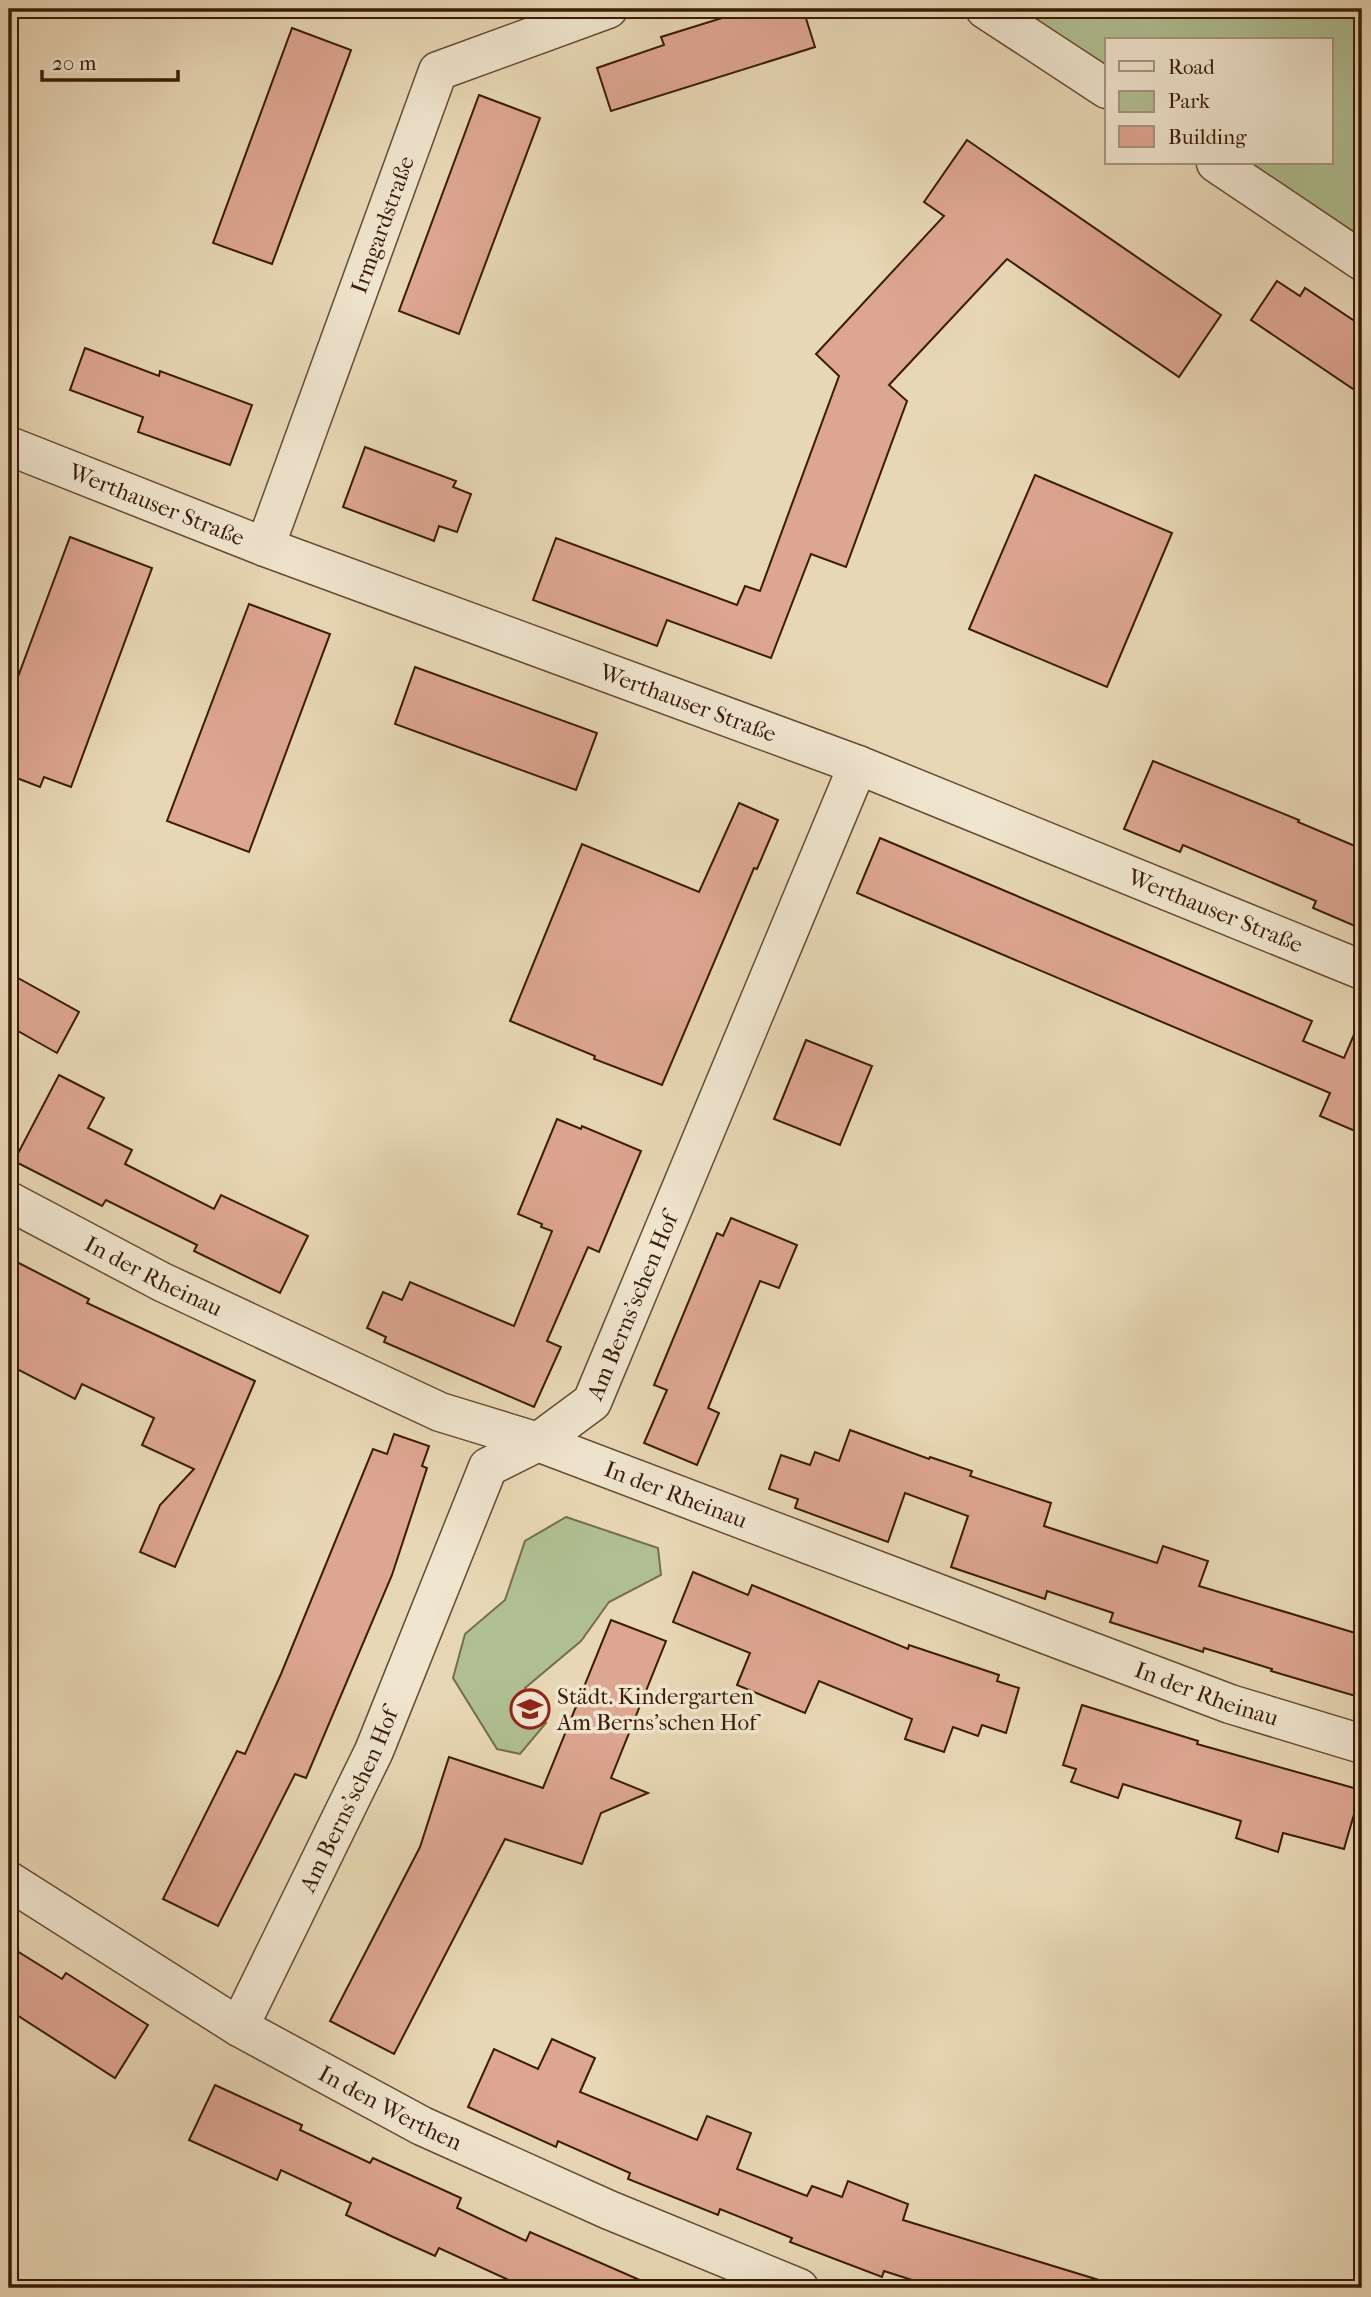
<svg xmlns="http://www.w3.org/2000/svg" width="1371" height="2297" viewBox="0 0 1371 2297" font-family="'IM FELL French Canon',serif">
  <rect width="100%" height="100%" fill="#e8d7b5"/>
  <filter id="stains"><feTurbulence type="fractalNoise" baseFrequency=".00286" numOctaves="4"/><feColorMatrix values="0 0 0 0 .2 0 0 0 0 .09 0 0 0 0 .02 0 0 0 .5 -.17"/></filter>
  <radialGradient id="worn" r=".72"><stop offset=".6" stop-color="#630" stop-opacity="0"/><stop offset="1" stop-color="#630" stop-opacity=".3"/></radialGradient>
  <g fill="#b0bf92" stroke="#756e4c" stroke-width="2">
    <polygon points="1046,9 1362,9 1362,240 1246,163 1331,163 1331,40 1107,40 1107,69 1036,22"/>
    <polygon points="566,1517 658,1548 661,1575 609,1602 581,1641 525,1688 546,1723 520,1754 497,1749 453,1678 465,1634 505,1600 525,1541"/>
  </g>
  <g fill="#dda691" stroke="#3a1c07" stroke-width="2">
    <polygon points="751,9 803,9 815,47 611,111 597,68 664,45 661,37"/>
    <polygon points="292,28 351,50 272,264 213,243"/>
    <polygon points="479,95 540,118 459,334 399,311"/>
    <polygon points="967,140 1221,315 1179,377 1007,259 889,385 907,401 846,567 811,554 771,658 667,620 657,646 533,600 556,538 737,605 745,586 760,591 839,376 816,354 944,216 924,202"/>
    <polygon points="1277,281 1300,296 1305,288 1362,326 1362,395 1251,320"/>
    <polygon points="85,348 159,376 160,371 252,405 230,465 138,432 143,417 70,390"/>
    <polygon points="365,447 456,481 453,487 471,494 457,532 439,526 434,541 343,507"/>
    <polygon points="1035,475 1172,533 1107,687 969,629"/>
    <polygon points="70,537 152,568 71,787 44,777 40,787 9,775 9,701"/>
    <polygon points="249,604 330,634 249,852 167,821"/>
    <polygon points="415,667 597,733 576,790 395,724"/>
    <polygon points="1153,761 1299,820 1298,822 1362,849 1362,929 1313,908 1316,901 1183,845 1180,852 1124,829"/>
    <polygon points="739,803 778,820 757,869 754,868 662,1085 594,1059 595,1056 510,1021 582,844 699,892"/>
    <polygon points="880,838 1312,1021 1303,1041 1344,1058 1362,1016 1362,1134 1320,1116 1330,1093 857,893"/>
    <polygon points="9,973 79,1012 57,1053 9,1026"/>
    <polygon points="806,1040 872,1066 840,1145 774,1119"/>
    <polygon points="59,1075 104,1098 88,1128 132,1150 125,1164 214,1209 221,1195 308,1236 280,1293 194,1251 197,1245 106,1200 102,1206 14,1161"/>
    <polygon points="557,1119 581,1129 582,1126 641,1151 599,1252 588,1247 547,1341 561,1347 534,1407 384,1342 386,1337 367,1328 383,1292 402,1300 410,1282 514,1326 552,1231 541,1227 542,1224 518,1214"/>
    <polygon points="731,1218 797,1245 779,1288 760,1281 708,1408 719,1413 697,1465 644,1443 667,1390 654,1385 717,1233 723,1236"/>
    <polygon points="9,1258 89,1299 87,1303 255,1381 175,1567 140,1552 160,1505 194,1469 142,1445 154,1418 82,1384 75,1399 9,1365"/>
    <polygon points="850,1430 929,1459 930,1457 972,1471 970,1476 1051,1503 1044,1526 1157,1563 1163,1546 1208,1561 1199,1586 1362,1635 1362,1698 1271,1671 1272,1669 1240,1659 1204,1648 1203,1652 1110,1622 1113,1613 1047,1591 1045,1599 951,1567 968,1516 905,1493 888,1542 795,1508 798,1499 769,1489 781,1455 810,1465 815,1452 839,1461"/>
    <polygon points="394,1434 429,1446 422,1466 427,1468 392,1575 306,1778 295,1774 218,1926 163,1899 237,1751 245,1754 281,1674 373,1449 387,1454"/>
    <polygon points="693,1572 748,1595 752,1585 908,1649 909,1645 999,1675 997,1681 1019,1688 1006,1733 982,1725 978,1736 953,1727 944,1752 905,1739 912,1719 819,1681 805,1713 737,1685 750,1653 673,1622"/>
    <polygon points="611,1620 666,1641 611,1778 648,1793 601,1813 582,1864 505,1839 394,2054 330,2021 420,1847 449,1757 543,1788"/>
    <polygon points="1082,1705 1198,1741 1197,1744 1361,1790 1344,1849 1283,1833 1278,1852 1236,1838 1241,1821 1123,1784 1118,1798 1071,1782 1076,1769 1063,1765"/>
    <polygon points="9,1946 62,1979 66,1973 148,2025 115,2078 9,2010"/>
    <polygon points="552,2039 595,2058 580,2092 697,2140 707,2116 751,2133 737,2169 807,2196 812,2186 842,2197 848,2181 908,2204 903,2220 1099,2280 1098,2288 937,2288 884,2271 882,2277 790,2242 792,2238 720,2209 718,2215 628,2179 630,2173 558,2141 556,2147 468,2107 494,2049 538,2069"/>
    <polygon points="215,2085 302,2125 300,2130 370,2163 373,2158 461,2198 457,2208 526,2241 530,2232 658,2288 526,2288 439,2248 435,2256 391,2236 346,2215 351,2203 281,2170 277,2180 189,2140"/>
  </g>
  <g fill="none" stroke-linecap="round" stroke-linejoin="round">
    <g stroke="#664b32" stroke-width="41">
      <g id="minor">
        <polyline points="985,9 1107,89"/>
        <polyline points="1216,163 1362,261"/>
        <path id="s1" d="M 9,446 L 265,547 L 858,765 L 1362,970"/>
        <path id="s2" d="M 265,547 L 438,71 L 608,9"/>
        <path id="s3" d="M 9,1201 L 162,1282 L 440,1412 L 538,1442 L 1230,1704 L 1362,1744"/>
        <path id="s4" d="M 9,1881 L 239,2027 L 422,2126 L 609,2210 L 799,2288"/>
        <path id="s5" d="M 239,2027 L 374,1751 L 488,1467 L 538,1442 L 592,1402 L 858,765"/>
      </g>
    </g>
    <polyline stroke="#3a1c07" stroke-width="4.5" stroke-dasharray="2 3.5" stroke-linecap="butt" points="1074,15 1114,9"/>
    <use href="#minor" stroke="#f0e5cf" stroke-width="38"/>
  </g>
  <defs>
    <g id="school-ring" transform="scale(2.0125)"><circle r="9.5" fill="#f0e5cf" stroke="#8f2418" stroke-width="1.5"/><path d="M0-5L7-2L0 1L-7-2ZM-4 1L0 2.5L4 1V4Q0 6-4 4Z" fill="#8f2418"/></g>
  </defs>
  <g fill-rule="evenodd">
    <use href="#school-ring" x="530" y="1709"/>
  </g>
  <g text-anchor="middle" stroke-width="7" stroke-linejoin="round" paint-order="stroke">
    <g font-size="23" fill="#3a1c07" stroke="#f0e5cf">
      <text dy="8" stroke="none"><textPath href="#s2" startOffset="343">Irmgardstraße</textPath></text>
      <text dy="8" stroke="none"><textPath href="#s1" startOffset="159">Werthauser Straße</textPath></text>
      <text dy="8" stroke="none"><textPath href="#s1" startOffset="726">Werthauser Straße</textPath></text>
      <text dy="8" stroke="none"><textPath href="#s1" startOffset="1293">Werthauser Straße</textPath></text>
      <text dy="8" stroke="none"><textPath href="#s3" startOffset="163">In der Rheinau</textPath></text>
      <text dy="8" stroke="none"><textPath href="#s5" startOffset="840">Am Berns'schen Hof</textPath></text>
      <text dy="8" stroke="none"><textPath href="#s3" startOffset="730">In der Rheinau</textPath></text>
      <text dy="8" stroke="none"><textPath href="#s3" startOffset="1297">In der Rheinau</textPath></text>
      <text dy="8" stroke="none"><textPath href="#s5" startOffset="252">Am Berns'schen Hof</textPath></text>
      <text dy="8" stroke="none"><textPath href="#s4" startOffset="444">In den Werthen</textPath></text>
    </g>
    <g font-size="23" fill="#3a1c07" stroke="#f0e5cf" text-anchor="start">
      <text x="557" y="1704">Städt. Kindergarten<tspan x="557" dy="26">Am Berns'schen Hof</tspan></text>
    </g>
  </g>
  <rect width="1371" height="2297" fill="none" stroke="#e8d7b5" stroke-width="35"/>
  <rect x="10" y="10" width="1350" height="2276" fill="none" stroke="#3a1c07" stroke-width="3.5"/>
  <rect x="18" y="18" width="1336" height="2262" fill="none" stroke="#3a1c07" stroke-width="2"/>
  <rect x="1105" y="38" width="228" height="126" fill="#f0e5cf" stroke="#a7957f" stroke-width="2"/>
  <rect x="1119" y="61" width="35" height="10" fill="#f0e5cf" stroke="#a7957f" stroke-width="2"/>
  <text x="1168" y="74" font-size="21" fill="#3a1c07">Road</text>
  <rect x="1119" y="91" width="35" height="21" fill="#b0bf92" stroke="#a7957f" stroke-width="2"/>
  <text x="1168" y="108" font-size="21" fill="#3a1c07">Park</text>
  <rect x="1119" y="126" width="35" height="21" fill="#dda691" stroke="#a7957f" stroke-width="2"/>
  <text x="1168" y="144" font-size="21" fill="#3a1c07">Building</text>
  <path d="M42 70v10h136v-10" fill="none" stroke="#3a1c07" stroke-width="3.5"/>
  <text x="52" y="70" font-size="21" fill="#3a1c07" stroke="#f0e5cf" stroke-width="5" paint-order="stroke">20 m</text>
  <rect width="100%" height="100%" filter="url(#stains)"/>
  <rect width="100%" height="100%" fill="url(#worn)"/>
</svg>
